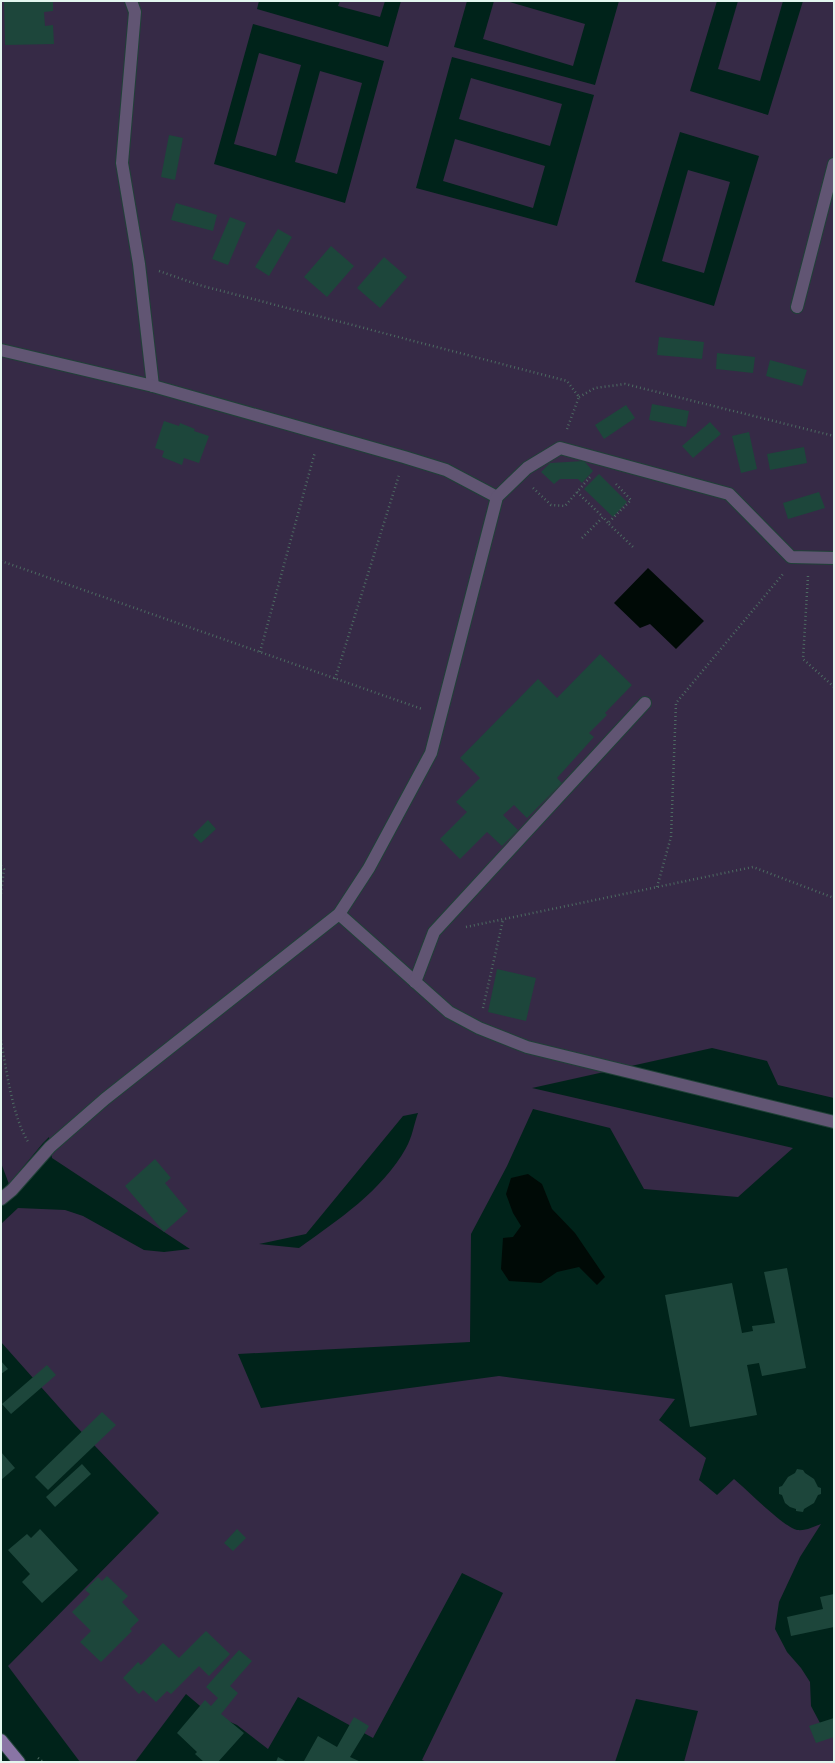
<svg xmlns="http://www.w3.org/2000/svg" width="835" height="1763" viewBox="0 0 835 1763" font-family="'Noto Sans',sans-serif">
  <rect width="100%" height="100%" fill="#00231a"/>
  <g fill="#362a46" fill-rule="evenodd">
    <path d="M 1,1 L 259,1 L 257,9 L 388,47 L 401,1 L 467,1 L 454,47 L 595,85 L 619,1 L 717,1 L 690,91 L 768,115 L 803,1 L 834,1 L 834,1098 L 778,1085 L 767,1061 L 712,1048 L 532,1088 L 793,1148 L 738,1197 L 644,1189 L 610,1128 L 533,1109 L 507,1166 L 471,1234 L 470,1342 L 238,1354 L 261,1408 L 499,1376 L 675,1399 L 659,1420 L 706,1458 L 699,1480 L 717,1495 L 734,1479 C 747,1490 784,1527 797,1530 C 806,1531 813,1527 821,1524 L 800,1557 L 779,1602 L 775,1629 L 787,1652 L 801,1668 L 810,1682 L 811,1706 L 820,1723 L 834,1732 L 834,1762 L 684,1762 L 698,1711 L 636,1699 L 615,1762 L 427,1762 L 422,1760 L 503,1593 L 462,1573 L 373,1738 L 298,1697 L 268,1749 L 237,1725 L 206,1711 L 186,1694 L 135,1762 L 80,1762 L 8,1666 L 159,1513 L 74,1424 L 1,1342 L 1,1224 L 18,1208 L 65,1210 L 83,1216 L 144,1250 L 164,1252 L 190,1249 L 52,1158 L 49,1137 L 43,1143 L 9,1184 L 1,1163 ZM 253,24 L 384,61 L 345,203 L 214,164 ZM 452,57 L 594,95 L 557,226 L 416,188 ZM 680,132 L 759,156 L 714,306 L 635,282 ZM 418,1113 C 414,1124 412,1138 406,1148 C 382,1191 338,1220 299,1248 L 259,1244 L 306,1234 L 403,1116 Z"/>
    <polygon points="340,1 385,1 380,17 338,6"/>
    <polygon points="494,1 506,1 585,24 573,66 483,39"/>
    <polygon points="738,1 783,1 760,81 718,69"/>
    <polygon points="259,53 301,65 276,156 234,144"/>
    <polygon points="320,71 362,83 337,174 295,162"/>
    <polygon points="471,78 562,104 550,146 459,119"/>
    <polygon points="455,139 545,166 533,208 443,181"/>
    <polygon points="688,170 730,182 704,273 662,261"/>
  </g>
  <g fill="#000a06">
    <polygon points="648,568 704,621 676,649 650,624 640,628 614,603"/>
    <polygon points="528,1174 542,1184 552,1209 575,1233 605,1277 597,1285 579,1267 557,1272 541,1283 509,1281 501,1269 503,1238 513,1237 521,1226 513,1213 506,1194 511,1178"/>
  </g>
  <g fill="#1d463b">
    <polygon points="4,1 53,1 53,11 44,12 45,26 53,25 54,44 5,45"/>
    <polygon points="169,135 183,138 175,180 161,177"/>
    <polygon points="176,203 217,215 213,231 171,220"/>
    <polygon points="230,217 246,223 228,265 212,259"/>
    <polygon points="278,229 292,237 269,276 255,267"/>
    <polygon points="331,246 354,266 327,297 304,277"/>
    <polygon points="384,257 407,277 380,308 357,288"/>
    <polygon points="659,337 704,342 702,359 657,355"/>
    <polygon points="717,353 755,357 753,373 716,369"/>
    <polygon points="770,360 807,370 802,386 766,376"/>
    <polygon points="652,404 689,411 686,427 649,420"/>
    <polygon points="626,405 635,418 604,439 595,425"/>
    <polygon points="164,421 179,426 180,423 195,429 194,431 209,436 199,463 184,458 182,465 162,457 164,451 155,448"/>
    <polygon points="710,422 721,434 693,458 682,446"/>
    <polygon points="749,432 757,469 741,473 732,436"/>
    <polygon points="804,447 807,463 770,470 767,454"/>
    <polygon points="584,461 593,471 582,483 578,479 560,479 554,484 541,472 550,463"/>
    <polygon points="599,474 627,502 613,517 584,489"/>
    <polygon points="819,492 825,508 788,519 783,503"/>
    <polygon points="600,654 632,685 605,713 607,715 589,733 594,737 557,778 562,783 527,818 514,805 503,815 518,830 502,846 487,832 460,859 440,839 467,812 456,802 480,778 460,758 538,679 557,698"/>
    <polygon points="208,820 216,829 201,843 193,835"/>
    <polygon points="497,969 536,978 526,1021 488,1012"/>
    <polygon points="155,1159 171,1178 165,1183 188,1211 164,1232 125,1186"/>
    <polygon points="787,1268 806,1368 762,1376 759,1363 747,1365 757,1415 690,1427 665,1295 732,1283 742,1333 753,1331 752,1326 775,1323 764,1272"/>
    <polygon points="1,1361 8,1369 1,1374"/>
    <polygon points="47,1365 56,1375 11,1414 2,1404"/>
    <polygon points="102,1412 116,1425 48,1490 35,1477"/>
    <polygon points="1,1452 15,1468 1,1480"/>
    <polygon points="82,1464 91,1474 55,1507 46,1497"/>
    <polygon points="797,1469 803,1470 805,1473 814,1479 818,1487 821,1488 821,1494 818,1495 814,1503 804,1509 803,1512 796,1511 796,1509 790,1507 785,1503 782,1495 779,1494 779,1487 782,1486 788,1477 795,1473"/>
    <polygon points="40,1529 78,1570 42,1603 22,1582 30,1574 8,1550 27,1534 31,1538"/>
    <polygon points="237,1529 246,1538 233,1551 224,1543"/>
    <polygon points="107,1576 128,1596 122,1602 139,1620 130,1629 132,1631 101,1662 80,1642 91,1631 72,1612 90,1594 85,1590 98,1577 102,1581"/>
    <polygon points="834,1594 834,1627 791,1636 787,1617 823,1609 820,1597"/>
    <polygon points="206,1631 230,1654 209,1676 199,1666 171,1694 167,1691 156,1702 143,1690 139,1694 123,1678 138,1662 141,1665 163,1643 179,1658"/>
    <polygon points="239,1650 252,1661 230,1686 238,1693 221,1714 244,1733 218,1762 204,1762 195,1754 197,1752 177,1733 205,1700 211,1706 218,1698 206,1687"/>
    <polygon points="354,1717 369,1726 350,1757 361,1762 304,1761 318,1736 337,1747"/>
    <polygon points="834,1718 834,1737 816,1743 809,1726"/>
    <polygon points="278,1757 287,1762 276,1762"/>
  </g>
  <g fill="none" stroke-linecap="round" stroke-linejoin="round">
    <g stroke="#204138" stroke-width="14">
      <g id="lane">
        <polyline points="131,1 135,12 122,163 139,264 153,386"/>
        <polyline points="797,307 834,164"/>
        <polyline points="1,350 153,386 404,457 446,470 497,497"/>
        <polyline points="339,914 449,1012 479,1028 527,1047 834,1122"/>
        <polyline points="415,982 434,932 645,703"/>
        <polyline points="1,1199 12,1190 50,1147 105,1099 339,914 369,868 431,753 497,497 527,468 560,448 729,494 791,557 834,558"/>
      </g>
    </g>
    <g stroke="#204138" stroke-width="14">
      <polyline id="secondary" points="1,1740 19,1762"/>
    </g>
    <g stroke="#4d6a62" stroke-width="2.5" stroke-dasharray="1 3" stroke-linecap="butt">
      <polyline points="159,271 199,285 567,381 579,397 567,429"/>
      <polyline points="579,397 595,388 625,384 834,436"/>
      <polyline points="616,484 631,500 608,523 635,549"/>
      <polyline points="533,488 551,505 565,506 590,477"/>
      <polyline points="577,492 603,517"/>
      <polyline points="582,538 603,517 608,523"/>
      <polyline points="1,561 422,709"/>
      <polyline points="808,576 803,659 834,687"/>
      <polyline points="260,652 315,452"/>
      <polyline points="335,679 399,475"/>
      <polyline points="1,866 4,869 1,894"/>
      <polyline points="657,887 671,837 676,703 783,574"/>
      <polyline points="466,927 753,867 834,898"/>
      <polyline points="483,1008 503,920"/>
      <path d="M 1,1040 C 6,1068 13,1120 29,1143"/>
      <polyline points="38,1758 43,1762"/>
    </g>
    <use href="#lane" stroke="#615573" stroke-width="12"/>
    <use href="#secondary" stroke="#8975a5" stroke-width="12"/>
  </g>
  <rect width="835" height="1763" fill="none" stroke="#e3f6ef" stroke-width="4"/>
</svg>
